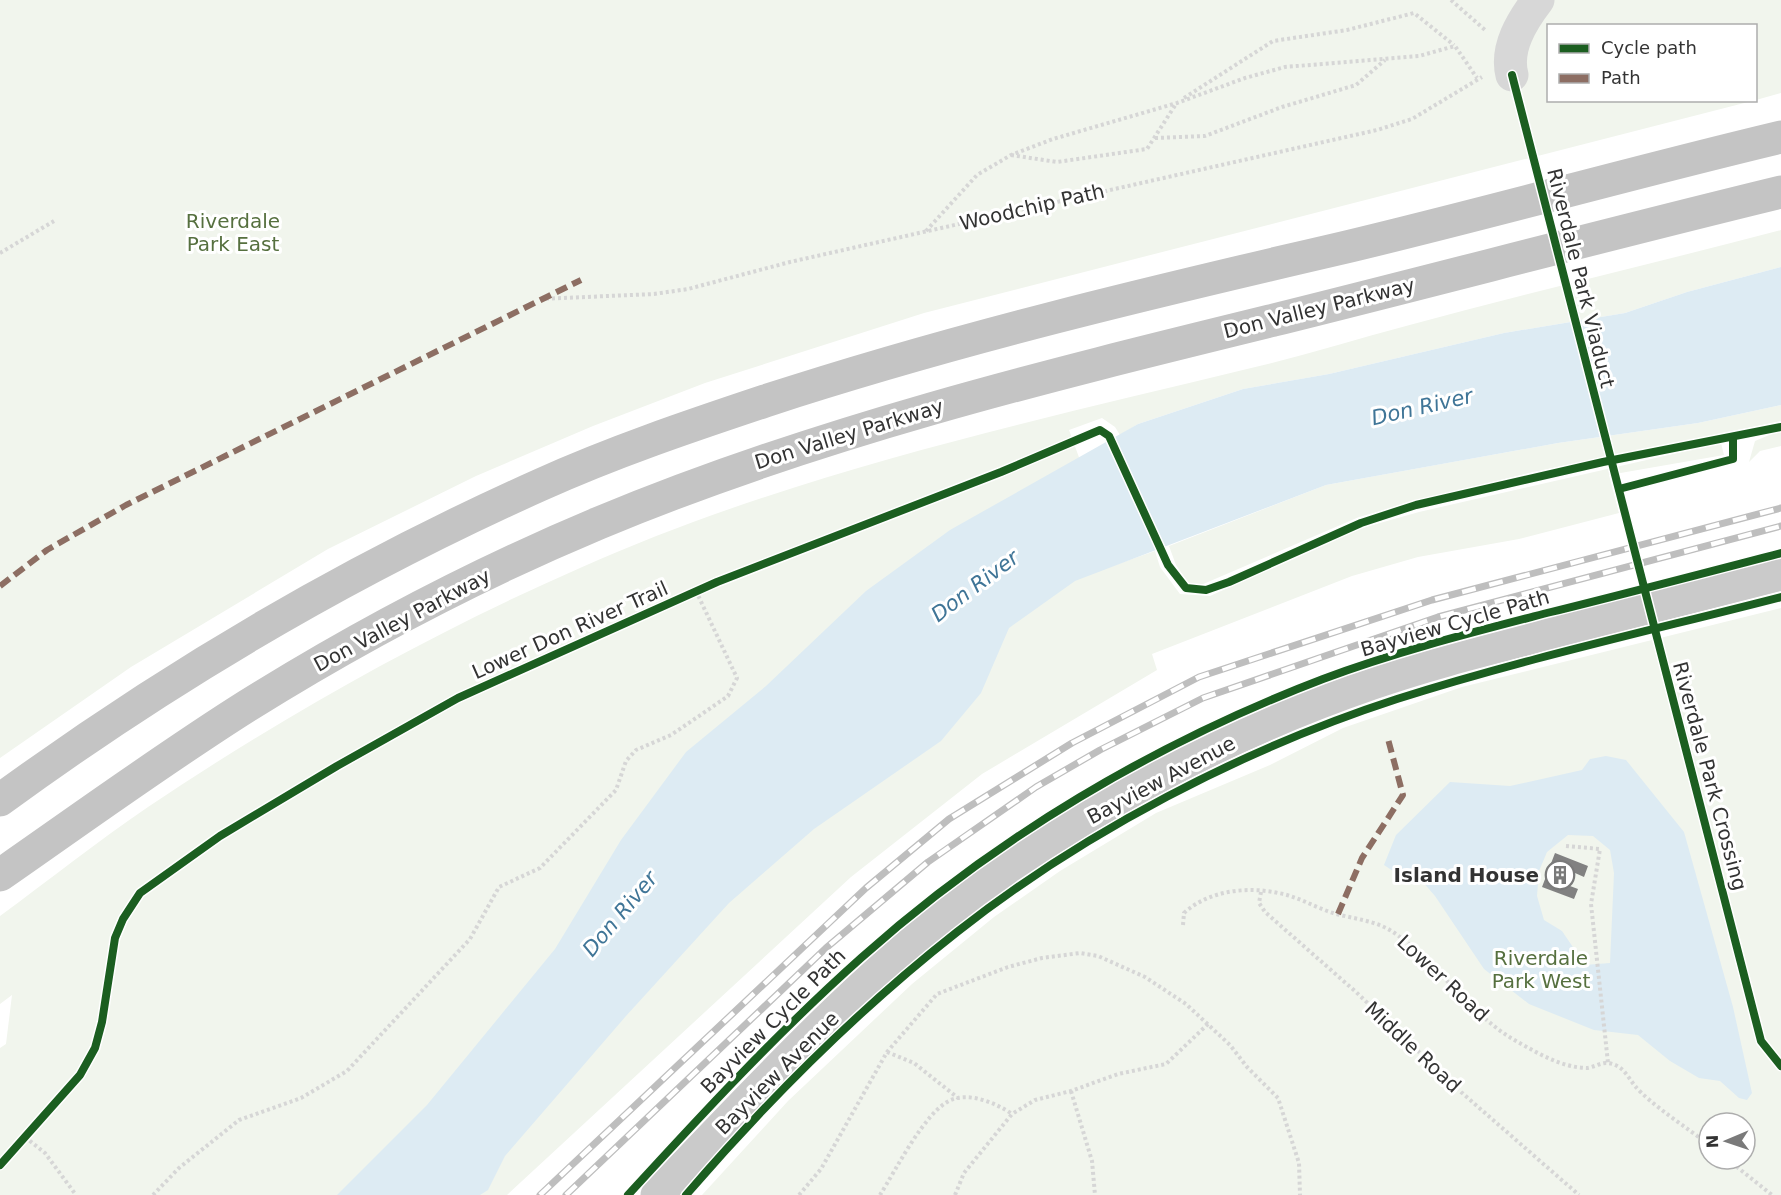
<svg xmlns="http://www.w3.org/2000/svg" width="1781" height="1195" viewBox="0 0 1781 1195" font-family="'DejaVu Sans',sans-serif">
  <rect width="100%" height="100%" fill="#fff"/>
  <g fill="#f1f5ed" fill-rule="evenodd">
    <polygon points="0,0 1781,0 1781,93 1756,100 1756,26 1548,26 1548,100 1752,101 924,313 705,383 593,426 476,476 328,549 131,667 0,758"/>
    <path d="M 1781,230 L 1781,267 L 1687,292 L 1625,313 L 1504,333 L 1329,374 L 1243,389 L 1138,424 L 1120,435 L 1115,427 L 1102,418 L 1069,430 L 1118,564 L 1155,551 L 1160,567 L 1180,594 L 1210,596 L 1355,530 L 1419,512 L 1721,443 L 1724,455 L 1609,475 L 1619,513 L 1519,539 L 1418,557 L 1352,576 L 1152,654 L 1157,670 L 982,774 L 851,877 L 507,1195 L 0,1195 L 0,1048 L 6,1044 L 12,995 L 0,1004 L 0,916 C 49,880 98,841 148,807 C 285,715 429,634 580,568 C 793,473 1021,424 1247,369 C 1300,357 1353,340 1406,326 C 1530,292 1656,263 1781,230 Z"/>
    <polygon points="1781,405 1781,421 1533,472 1427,498 1359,517 1201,585 1189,584 1176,565 1169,546 1326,485 1558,443 1698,423"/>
    <polygon points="1781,430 1781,446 1760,451 1749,462 1755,441"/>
    <path d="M 1781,608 L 1781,1195 L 702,1195 L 788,1101 L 912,984 L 994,917 L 1060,871 L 1156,813 L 1270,765 L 1343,728 L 1462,687 ZM 1709,1123 L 1745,1123 L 1745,1159 L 1709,1159 Z"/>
  </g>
  <g fill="#ddebf3" fill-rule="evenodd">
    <polygon points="1781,267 1781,405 1698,423 1558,443 1326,485 1075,581 1009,628 981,693 941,741 814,829 729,903 626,1016 505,1156 488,1190 480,1195 337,1195 427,1105 555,949 621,840 686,752 766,686 866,591 950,530 1138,424 1243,389 1329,374 1504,333 1625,313 1687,292"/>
    <path d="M 1606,756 L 1626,760 L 1684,832 L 1733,1007 L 1752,1093 L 1747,1100 L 1739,1098 L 1720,1081 L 1699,1078 L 1670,1061 L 1638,1035 L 1594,1030 L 1529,1004 L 1484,969 L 1435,896 L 1415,873 L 1396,873 L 1384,865 L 1396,835 L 1450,782 L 1510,786 L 1582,770 L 1590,759 ZM 1568,835 L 1593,836 L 1610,850 L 1614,873 L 1610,963 L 1585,965 L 1562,931 L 1544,920 L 1537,896 L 1539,871 L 1547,852 Z"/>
  </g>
  <polygon fill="#818181" points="1555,853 1588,866 1584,877 1575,873 1570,886 1578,889 1574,899 1542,887"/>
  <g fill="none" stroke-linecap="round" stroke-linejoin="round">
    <g stroke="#d6d6d6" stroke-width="4" stroke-dasharray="3 3" stroke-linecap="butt">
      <polyline points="1451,0 1485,30"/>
      <polyline points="1184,98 1273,41 1347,30 1414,13 1454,45"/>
      <polyline points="1155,138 1205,136 1282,107 1356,85 1385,60"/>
      <polyline points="1011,155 1057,162 1147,149 1176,104"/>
      <polyline points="926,231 977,175 1011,155 1053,139 1177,103 1245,78 1285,67 1419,56 1455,46 1477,78"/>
      <polyline points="0,253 54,221"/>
      <polyline points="540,299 654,294 688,289 790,262 1377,130 1412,119 1482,77"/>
      <polyline points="1619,489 1733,459"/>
      <polyline points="1566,846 1600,849 1591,904 1608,1063"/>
      <polyline points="1261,892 1259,903 1265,912 1356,992 1461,1092 1579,1195"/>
      <path d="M 1183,925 L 1184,913 C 1208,891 1246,886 1278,893 C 1297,896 1314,907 1333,913 C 1353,919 1375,920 1393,932 C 1437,962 1466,1010 1511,1038 C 1534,1051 1559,1067 1586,1068 C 1593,1068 1601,1062 1608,1063 C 1623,1065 1627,1076 1635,1086 C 1650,1104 1689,1129 1709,1145"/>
      <polyline points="887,1052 914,1063 958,1098"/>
      <polyline points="1781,1066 1781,1071"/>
      <polyline points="1071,1091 1092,1161 1095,1195"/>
      <polyline points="25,1137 45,1153 76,1195"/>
      <polyline points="1727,1159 1772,1195"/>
      <polyline points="153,1195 179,1168 239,1120 301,1098 347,1071 470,939 499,887 540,868 616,790 626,761 636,750 671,735 702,714 728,696 737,678 696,591"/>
      <polyline points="799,1195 821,1169 887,1052 937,994 1008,967 1042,958 1080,953 1098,956 1145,977 1186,1004 1230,1045 1247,1067 1278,1098 1299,1163 1300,1195"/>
      <path d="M 880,1195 C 896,1170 925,1111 951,1100 C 970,1092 996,1103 1012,1114"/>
      <polyline points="955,1195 964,1173 1012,1114 1035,1100 1071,1091 1118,1074 1166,1064 1208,1024"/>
    </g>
    <path stroke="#d7d7d7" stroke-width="33" d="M 1512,75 C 1505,48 1522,21 1538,0"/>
    <path stroke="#cacaca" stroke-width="33" d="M 657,1195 C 764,1083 872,965 998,875 C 1112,794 1242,728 1373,683 C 1433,662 1496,647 1557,631 C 1632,612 1706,593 1781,574"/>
    <g stroke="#c4c4c4" stroke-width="33">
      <path d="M 0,800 C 168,677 350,570 540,485 C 613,452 690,426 765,401 C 955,339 1148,293 1342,248 C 1489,213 1634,172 1781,137"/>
      <path d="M 0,875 C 82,818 163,759 247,706 C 359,636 477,574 599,523 C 817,432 1046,376 1274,320 C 1443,278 1612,233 1781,192"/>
    </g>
    <g stroke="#bebebe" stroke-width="7">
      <g id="rail">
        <polyline points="540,1195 866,888 949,819 1072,743 1199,677 1432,600 1781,508"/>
        <polyline points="566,1195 826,948 928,862 1036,787 1100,750 1203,698 1438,617 1781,526"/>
      </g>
    </g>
    <use href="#rail" stroke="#fff" stroke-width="4.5" stroke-dasharray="14" stroke-linecap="butt"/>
    <g stroke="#8d6e63" stroke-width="6" stroke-dasharray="12 6" stroke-linecap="butt">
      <polyline points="0,586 47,550 126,505 581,280"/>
      <polyline points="1338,914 1362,858 1403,795 1388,739"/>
    </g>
    <g stroke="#fff" stroke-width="11">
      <g id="cycleway">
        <polyline points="1512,75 1761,1041 1781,1066"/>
        <polyline points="1619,489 1733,459 1733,437"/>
        <polyline points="0,1165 80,1075 95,1048 102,1022 115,938 123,919 140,893 220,836 337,766 458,698 717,582 1001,472 1100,430 1109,436 1168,565 1186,588 1206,590 1229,582 1361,523 1416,505 1603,462 1781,427"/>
        <path d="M 628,1195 C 703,1113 778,1032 861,958 C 995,838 1155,743 1323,679 C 1398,651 1474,632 1551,612 C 1628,593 1704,573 1781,553"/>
        <path d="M 686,1195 C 768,1100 859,1009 957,932 C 1084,832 1243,749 1397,699 C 1523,659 1653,630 1781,597"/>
      </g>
    </g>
    <use href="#cycleway" stroke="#1b5e20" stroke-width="8"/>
  </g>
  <defs>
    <g id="building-ring" transform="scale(1.5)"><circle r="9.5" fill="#fff" stroke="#7a7a7a" stroke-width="1.5"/><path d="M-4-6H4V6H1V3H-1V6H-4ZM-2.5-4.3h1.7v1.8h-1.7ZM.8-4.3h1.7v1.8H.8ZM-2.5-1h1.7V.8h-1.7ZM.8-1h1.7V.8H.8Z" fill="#7a7a7a"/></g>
  </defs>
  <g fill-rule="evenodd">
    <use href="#building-ring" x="1560" y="875"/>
  </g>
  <g text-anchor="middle" stroke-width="6" stroke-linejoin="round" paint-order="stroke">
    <g font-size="20" fill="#333" stroke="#fff">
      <text transform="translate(1032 207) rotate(-13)" y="7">Woodchip Path</text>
      <text transform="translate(1581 278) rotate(76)" y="7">Riverdale Park Viaduct</text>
      <text transform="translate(1319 308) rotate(-14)" y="7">Don Valley Parkway</text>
      <text transform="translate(849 434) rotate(-17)" y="7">Don Valley Parkway</text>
      <text transform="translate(402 620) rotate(-28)" y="7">Don Valley Parkway</text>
      <text transform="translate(1455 623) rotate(-16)" y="7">Bayview Cycle Path</text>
      <text transform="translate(570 630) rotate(-24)" y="7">Lower Don River Trail</text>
      <text transform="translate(1710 776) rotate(75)" y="7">Riverdale Park Crossing</text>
      <text transform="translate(1161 780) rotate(-28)" y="7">Bayview Avenue</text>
      <text transform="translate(1443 978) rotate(43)" y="7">Lower Road</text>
      <text transform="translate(773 1021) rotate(-45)" y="7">Bayview Cycle Path</text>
      <text transform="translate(1413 1047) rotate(43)" y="7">Middle Road</text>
      <text transform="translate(777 1073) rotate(-45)" y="7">Bayview Avenue</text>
    </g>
    <g font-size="20" fill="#56703f" stroke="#fff">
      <text x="233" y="228">Riverdale<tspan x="233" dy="23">Park East</tspan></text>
      <text x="1541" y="965">Riverdale<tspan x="1541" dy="23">Park West</tspan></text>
    </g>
    <g font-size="20" font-weight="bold" fill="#333" stroke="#fff" text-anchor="end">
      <text x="1539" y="882">Island House</text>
    </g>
    <g font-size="21" font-style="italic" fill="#3f7597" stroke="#fff">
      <text transform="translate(1422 407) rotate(-13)" y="7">Don River</text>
      <text transform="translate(975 586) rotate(-37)" y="7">Don River</text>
      <text transform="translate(620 914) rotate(-50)" y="7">Don River</text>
    </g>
  </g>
  <rect x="1547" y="24" width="210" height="78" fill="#ffffff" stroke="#adadad" stroke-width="1.5"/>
  <rect x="1559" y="44" width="30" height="9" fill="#1b5e20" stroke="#adadad" stroke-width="1.5"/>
  <text x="1601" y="54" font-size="18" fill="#333333">Cycle path</text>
  <rect x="1559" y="74" width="30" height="9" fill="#8d6e63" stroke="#adadad" stroke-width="1.5"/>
  <text x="1601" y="84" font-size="18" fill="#333333">Path</text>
  <g transform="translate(1727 1141) rotate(268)"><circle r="28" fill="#ffffff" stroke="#adadad" stroke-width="1.5"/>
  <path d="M0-4.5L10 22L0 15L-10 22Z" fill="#7a7a7a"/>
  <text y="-9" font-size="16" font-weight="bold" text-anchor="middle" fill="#333333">N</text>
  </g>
</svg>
